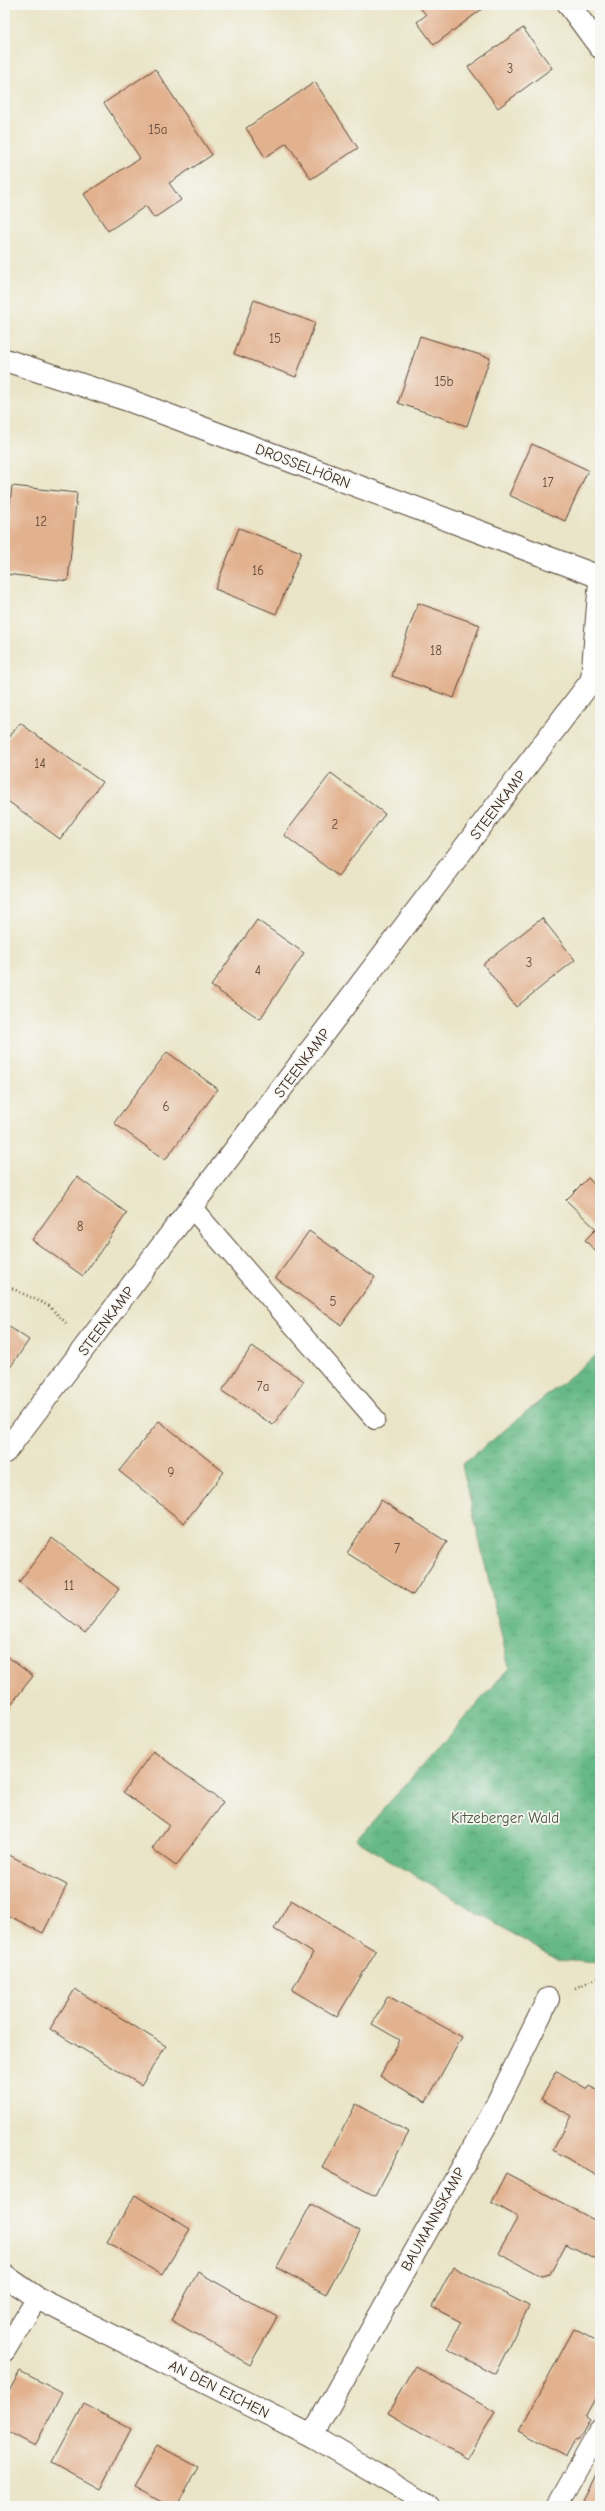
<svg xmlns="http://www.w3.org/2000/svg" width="605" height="2511" viewBox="0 0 605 2511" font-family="'Comic Neue',sans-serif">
  <defs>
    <pattern id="forest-crowns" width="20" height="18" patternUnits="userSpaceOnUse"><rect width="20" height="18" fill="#66b986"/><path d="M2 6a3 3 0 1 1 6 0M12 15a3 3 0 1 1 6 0" fill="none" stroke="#55976d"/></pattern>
  </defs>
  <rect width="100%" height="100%" fill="#f6f6f2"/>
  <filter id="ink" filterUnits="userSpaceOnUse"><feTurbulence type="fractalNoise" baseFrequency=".025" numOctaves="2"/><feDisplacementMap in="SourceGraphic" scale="8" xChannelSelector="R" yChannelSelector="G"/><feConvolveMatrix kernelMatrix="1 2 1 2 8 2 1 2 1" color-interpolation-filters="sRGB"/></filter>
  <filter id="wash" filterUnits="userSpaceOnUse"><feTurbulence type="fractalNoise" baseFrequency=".012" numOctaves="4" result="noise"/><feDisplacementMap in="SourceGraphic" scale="16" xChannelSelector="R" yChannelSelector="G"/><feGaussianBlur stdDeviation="0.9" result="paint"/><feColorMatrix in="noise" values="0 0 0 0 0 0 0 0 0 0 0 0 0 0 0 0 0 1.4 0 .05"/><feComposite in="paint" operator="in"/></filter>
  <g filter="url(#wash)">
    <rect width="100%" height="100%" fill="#eae5c8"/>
    <polygon fill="url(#forest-crowns)" stroke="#507252" points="600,1352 600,1963 557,1960 356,1840 509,1668 462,1465"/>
    <g id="blocks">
      <g fill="#e2b18e">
        <polygon points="418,5 485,5 486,6 434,45 417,22 426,15"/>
        <polygon points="523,28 552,68 498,108 468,67"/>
        <polygon points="155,69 212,155 169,183 181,200 154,218 146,206 108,231 84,194 140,158 104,103"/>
        <polygon points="315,82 358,148 311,179 287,143 265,157 246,128"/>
        <polygon points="254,300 315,323 296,377 234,354"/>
        <polygon points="420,336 490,358 467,426 398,403"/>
        <polygon points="532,444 588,470 565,521 509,495"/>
        <polygon points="12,486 77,493 68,581 5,574 5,550"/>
        <polygon points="239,528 301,552 276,614 215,589"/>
        <polygon points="418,603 480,625 454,698 392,676"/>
        <polygon points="20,723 102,782 60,839 5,799 5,743"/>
        <polygon points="331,773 385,814 338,876 284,835"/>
        <polygon points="542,918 575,960 516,1007 483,964"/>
        <polygon points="257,920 304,953 260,1019 211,986"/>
        <polygon points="167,1052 218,1089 165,1160 114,1123"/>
        <polygon points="77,1177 127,1213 83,1276 32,1240"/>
        <polygon points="588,1178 600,1190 600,1251 597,1253 585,1240 596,1229 566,1200"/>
        <polygon points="309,1231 375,1277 341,1325 276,1278"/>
        <polygon points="5,1324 29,1340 5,1375"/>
        <polygon points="252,1346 304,1381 273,1425 222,1391"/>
        <polygon points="159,1421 224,1472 184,1523 119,1471"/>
        <polygon points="381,1500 447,1542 413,1595 347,1553"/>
        <polygon points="52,1538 119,1589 85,1633 19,1582"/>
        <polygon points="5,1655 33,1676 5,1712"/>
        <polygon points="153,1751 223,1802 176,1866 152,1849 169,1825 123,1792"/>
        <polygon points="9,1855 67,1885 43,1933 5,1914 5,1862"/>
        <polygon points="291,1900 376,1951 337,2017 292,1990 313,1953 274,1929"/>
        <polygon points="75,1989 166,2046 141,2085 50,2029"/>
        <polygon points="388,1996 462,2037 426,2102 380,2076 400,2040 372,2024"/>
        <polygon points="557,2071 587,2089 589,2086 600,2092 599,2177 553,2150 572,2116 541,2099"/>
        <polygon points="356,2104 409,2132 375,2196 322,2168"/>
        <polygon points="506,2173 600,2223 600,2251 596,2259 566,2244 550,2274 541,2276 498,2253 518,2217 491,2202"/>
        <polygon points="135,2195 190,2229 162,2275 107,2242"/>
        <polygon points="311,2204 360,2231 326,2294 277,2268"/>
        <polygon points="453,2267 529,2306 495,2374 447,2349 461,2322 432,2307"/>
        <polygon points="198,2272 277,2317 250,2365 171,2320"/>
        <polygon points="574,2329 600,2343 600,2391 586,2417 590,2420 578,2441 575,2440 566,2456 519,2431"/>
        <polygon points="415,2366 495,2412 467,2459 388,2413"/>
        <polygon points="20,2371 62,2393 35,2446 5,2430 5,2399"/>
        <polygon points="84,2404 131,2429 100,2489 52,2463"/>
        <polygon points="157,2445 198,2467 177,2506 169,2506 134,2487"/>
        <polygon points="600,2467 600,2506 595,2506 583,2500"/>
      </g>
    </g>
  </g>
  <g filter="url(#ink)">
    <use href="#blocks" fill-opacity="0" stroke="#554638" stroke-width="1"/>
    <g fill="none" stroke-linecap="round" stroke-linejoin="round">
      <g stroke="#554638" stroke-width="22">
        <g id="lane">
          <polyline points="192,1208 375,1419"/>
          <polyline points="5,2351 37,2298"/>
          <polyline points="557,2506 600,2429"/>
        </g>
      </g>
      <g stroke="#554638" stroke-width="24">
        <g id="street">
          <polyline points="569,5 600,47"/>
          <polyline points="5,360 128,400 600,577"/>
          <polyline points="592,680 600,581"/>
          <polyline points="5,1452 592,680 600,676"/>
          <polyline points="5,2276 37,2298 312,2436 431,2506"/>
          <polyline points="312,2436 491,2116 548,1999"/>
        </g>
      </g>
      <g stroke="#554638" stroke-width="2.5" stroke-dasharray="1 3" stroke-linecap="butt">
        <polyline points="5,1285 49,1306 66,1323"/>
        <polyline points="575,1988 600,1977"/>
      </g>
      <use href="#lane" stroke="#fff" stroke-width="20"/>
      <use href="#street" stroke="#fff" stroke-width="22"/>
    </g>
  </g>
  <g text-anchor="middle" stroke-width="3.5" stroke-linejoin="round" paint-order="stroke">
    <g font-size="13" fill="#654c3a">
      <text x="510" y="73">3</text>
      <text x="158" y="134">15a</text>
      <text x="275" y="343">15</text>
      <text x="444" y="386">15b</text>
      <text x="548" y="487">17</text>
      <text x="41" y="526">12</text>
      <text x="258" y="575">16</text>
      <text x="436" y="655">18</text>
      <text x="40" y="768">14</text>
      <text x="335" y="829">2</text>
      <text x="529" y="967">3</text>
      <text x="258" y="975">4</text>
      <text x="166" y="1111">6</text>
      <text x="80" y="1231">8</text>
      <text x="333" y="1306">5</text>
      <text x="263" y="1391">7a</text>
      <text x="171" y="1477">9</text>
      <text x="397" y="1553">7</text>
      <text x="69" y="1590">11</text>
    </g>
    <g font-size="15" fill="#3b2a1e" stroke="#f6f6f2">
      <text transform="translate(303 466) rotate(21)" y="5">DROSSELHÖRN</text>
      <text transform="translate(498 805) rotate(-53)" y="5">STEENKAMP</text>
      <text transform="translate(302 1063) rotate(-53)" y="5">STEENKAMP</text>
      <text transform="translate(106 1321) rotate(-53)" y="5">STEENKAMP</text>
      <text transform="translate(433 2219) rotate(-61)" y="5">BAUMANNSKAMP</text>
      <text transform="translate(219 2389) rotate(27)" y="5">AN DEN EICHEN</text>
    </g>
    <g font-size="15" fill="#4c563e" stroke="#f6f6f2">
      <text x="505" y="1823">Kitzeberger Wald</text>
    </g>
  </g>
  <rect width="605" height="2511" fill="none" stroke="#f6f6f2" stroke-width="20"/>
</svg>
